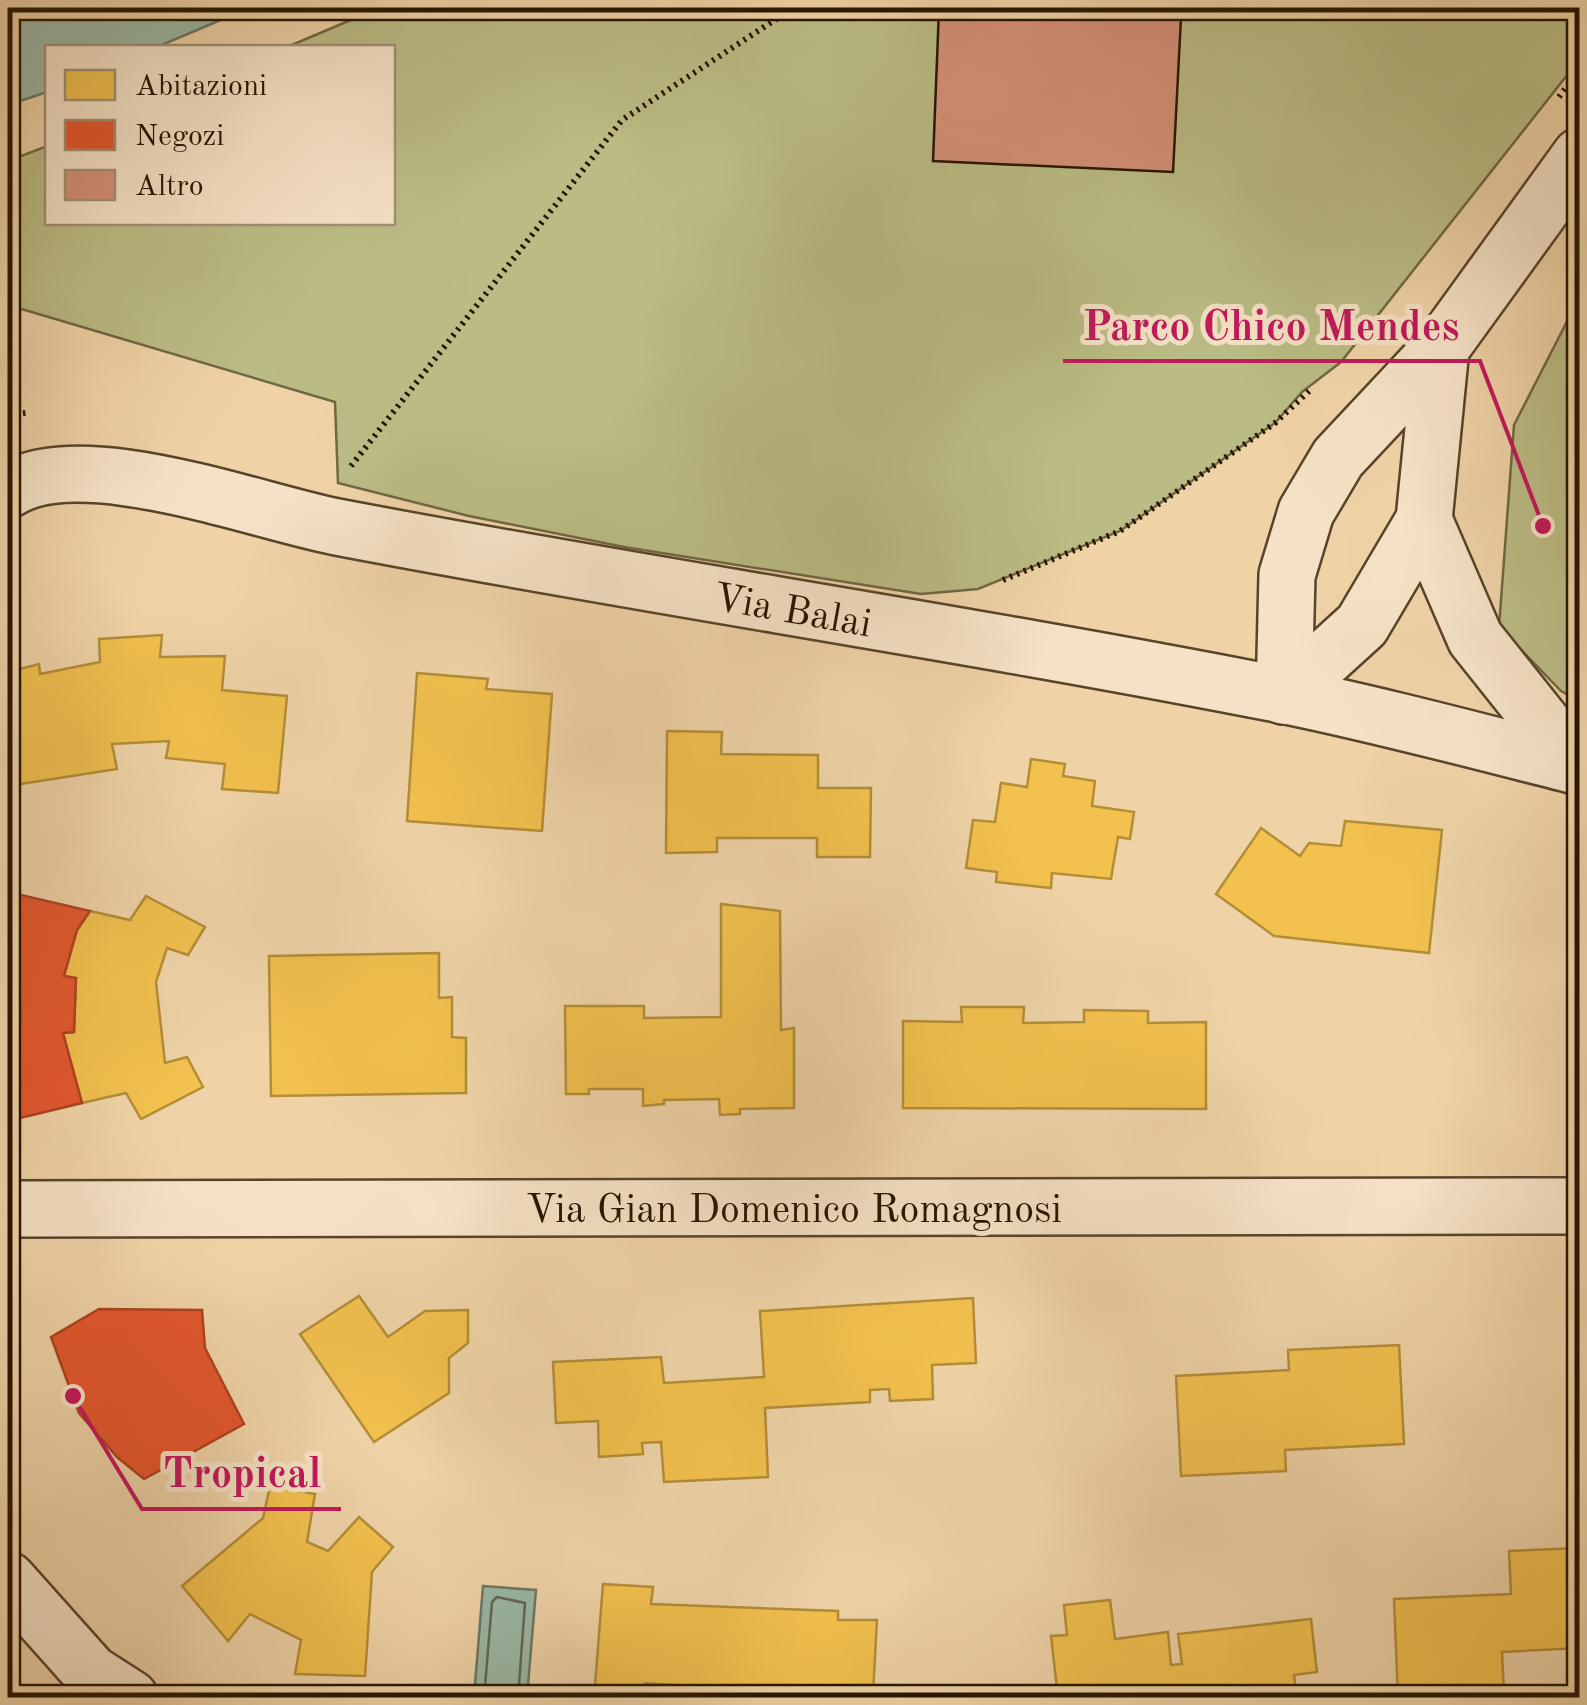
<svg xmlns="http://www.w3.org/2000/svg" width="1587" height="1705" viewBox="0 0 1587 1705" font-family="'Old Standard TT',serif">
  <rect width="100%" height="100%" fill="#efd3a7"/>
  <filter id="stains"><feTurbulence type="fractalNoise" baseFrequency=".002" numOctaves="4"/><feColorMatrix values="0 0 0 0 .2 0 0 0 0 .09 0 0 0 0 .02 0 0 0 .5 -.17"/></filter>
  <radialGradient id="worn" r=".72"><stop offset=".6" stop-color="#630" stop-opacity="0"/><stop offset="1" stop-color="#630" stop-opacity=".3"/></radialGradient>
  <g fill="#bbbc85" stroke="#706842" stroke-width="2.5">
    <polygon points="379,8 1579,8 1579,60 1341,362 1302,392 1275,423 1120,531 978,589 921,594 624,547 469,516 338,483 335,402 8,305 8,161 47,146 48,222 392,222 392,48 287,47"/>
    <polygon points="1579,298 1579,701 1561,691 1499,627 1514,425"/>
  </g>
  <g fill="#9ab8a6" stroke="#6b7764" stroke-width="2.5">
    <polygon points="8,8 249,8 157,47 48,48 47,92 8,105"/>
    <polygon points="483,1586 536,1590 527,1697 474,1697"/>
  </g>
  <g fill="#f2c14e" stroke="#b48d37" stroke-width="2.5">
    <polygon points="162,635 160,657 225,656 222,690 287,696 278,793 222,789 225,764 166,758 169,741 112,744 117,769 8,786 8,672 39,664 40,674 100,662 99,639"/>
    <polygon points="417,673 488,679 486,689 552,694 542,831 407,821"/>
    <polygon points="667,731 722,732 721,754 818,755 818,788 871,788 870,857 817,857 817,838 717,838 717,852 666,853"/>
    <polygon points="1031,759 1065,764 1063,776 1095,781 1092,806 1134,812 1130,839 1118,837 1111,879 1052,873 1051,888 996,882 997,872 966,868 973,820 995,822 1001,783 1027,787"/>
    <polygon points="1345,821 1442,830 1429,953 1274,936 1216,894 1261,828 1300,856 1309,843 1341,846"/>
    <polygon points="146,896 205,927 188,955 167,948 156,982 165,1063 187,1057 203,1087 141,1119 126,1093 82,1103 63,1033 74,1032 76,978 64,976 77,930 90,911 130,920"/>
    <polygon points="721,904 780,911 781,1030 794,1028 794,1108 740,1109 740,1114 720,1115 719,1099 664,1100 664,1104 643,1106 643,1089 589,1089 589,1094 566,1094 565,1006 644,1006 644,1018 721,1017"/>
    <polygon points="439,953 439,998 452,997 452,1037 466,1038 466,1093 271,1096 269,956"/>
    <polygon points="961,1007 1024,1007 1023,1023 1084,1022 1084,1010 1148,1011 1148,1023 1206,1022 1206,1109 903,1108 903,1021 962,1022"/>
    <polygon points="359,1296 388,1337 425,1311 468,1310 468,1343 449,1358 449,1393 374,1442 300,1334"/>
    <polygon points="973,1298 976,1363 932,1365 933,1399 890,1401 889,1389 870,1390 870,1402 765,1408 768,1477 664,1482 661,1442 642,1443 643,1454 599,1457 598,1421 556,1423 553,1362 661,1357 664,1383 764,1377 760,1311"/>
    <polygon points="1399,1345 1404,1444 1285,1450 1286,1471 1181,1476 1176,1376 1289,1370 1288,1350"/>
    <polygon points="270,1486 315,1494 307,1542 328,1551 359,1517 393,1547 372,1572 365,1676 295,1674 301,1640 250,1614 228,1641 182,1586 263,1518"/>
    <polygon points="1580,1548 1580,1648 1502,1652 1504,1693 1398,1698 1394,1599 1511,1594 1509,1551"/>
    <polygon points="603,1584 653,1587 651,1604 838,1611 838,1620 877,1620 873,1694 885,1698 788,1698 788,1693 645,1683 643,1698 594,1698"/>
    <polygon points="1110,1600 1115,1639 1168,1632 1171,1665 1182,1664 1178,1634 1311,1619 1317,1672 1294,1675 1297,1698 1058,1698 1051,1636 1067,1635 1064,1605"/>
  </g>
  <g fill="#e4572e" stroke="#ab4320" stroke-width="2.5">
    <polygon points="8,892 90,911 77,930 64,976 76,978 74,1032 63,1033 82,1103 8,1121"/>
    <polygon points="99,1309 202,1310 205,1348 244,1424 144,1479 117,1457 79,1413 51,1337"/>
  </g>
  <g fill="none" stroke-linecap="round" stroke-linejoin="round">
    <polyline stroke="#606653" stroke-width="2.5" points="484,1698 492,1602 497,1597 525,1603 518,1698"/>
  </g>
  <polygon fill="#d59079" stroke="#251500" stroke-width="2.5" points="939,9 1181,18 1173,172 933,161"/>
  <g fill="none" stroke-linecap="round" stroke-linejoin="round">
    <g stroke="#58442a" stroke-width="60">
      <g id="minor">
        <path d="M 8,490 C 81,444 255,511 337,527 C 651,587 968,633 1282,695 C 1381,715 1481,742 1580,767"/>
        <polyline points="1424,520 1475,638 1577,766"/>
        <polyline points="1284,696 1287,575 1306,512 1338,458 1441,348 1580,156"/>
        <polyline points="1284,696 1362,625 1424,520 1441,348"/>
        <polyline points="8,1209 1580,1206"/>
        <polyline points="8,1580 91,1673 130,1698"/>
      </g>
    </g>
    <g stroke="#251500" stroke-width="6" stroke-dasharray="2.5 5" stroke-linecap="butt">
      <polyline points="1559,97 1580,68"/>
      <polyline points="8,415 26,413"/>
      <polyline points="351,466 622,120 793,8"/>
      <polyline points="1003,580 1120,531 1275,423 1309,391"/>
    </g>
    <use href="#minor" stroke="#f5e2c6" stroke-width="55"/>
  </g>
  <g text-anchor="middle" stroke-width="10" stroke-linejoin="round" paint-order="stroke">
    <g font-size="40" fill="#251500" stroke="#f5e2c6">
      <text transform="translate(793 609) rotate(10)" y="14">Via Balai</text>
      <text x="794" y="1222">Via Gian Domenico Romagnosi</text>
    </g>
  </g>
  <path fill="none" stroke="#c2185b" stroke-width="4" d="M1543 526L1480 361H1063M73 1396L142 1509H341"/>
  <g fill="#c2185b" stroke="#f5e2c6" stroke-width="4">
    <circle cx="1543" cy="526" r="10"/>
    <circle cx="73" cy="1396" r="10"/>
  </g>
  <g font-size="42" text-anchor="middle" font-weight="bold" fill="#c2185b" stroke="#f5e2c6" stroke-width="10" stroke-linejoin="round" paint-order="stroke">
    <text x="1271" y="340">Parco Chico Mendes</text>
    <text x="242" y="1487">Tropical</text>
  </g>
  <rect width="1587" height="1705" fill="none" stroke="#efd3a7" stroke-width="40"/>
  <rect x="10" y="10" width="1567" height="1685" fill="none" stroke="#251500" stroke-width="5"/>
  <rect x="20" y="20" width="1547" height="1665" fill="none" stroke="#251500" stroke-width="2.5"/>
  <rect x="45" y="45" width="350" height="180" fill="#f5e2c6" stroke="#a29077" stroke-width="2.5"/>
  <rect x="65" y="70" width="50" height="30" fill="#f2c14e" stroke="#a29077" stroke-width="2.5"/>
  <text x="135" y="95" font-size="30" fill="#251500">Abitazioni</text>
  <rect x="65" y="120" width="50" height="30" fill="#e4572e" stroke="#a29077" stroke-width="2.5"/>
  <text x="135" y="145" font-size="30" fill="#251500">Negozi</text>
  <rect x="65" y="170" width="50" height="30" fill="#d59079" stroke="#a29077" stroke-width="2.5"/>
  <text x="135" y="195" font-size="30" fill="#251500">Altro</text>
  <rect width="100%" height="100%" filter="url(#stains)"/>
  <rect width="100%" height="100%" fill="url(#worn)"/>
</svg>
